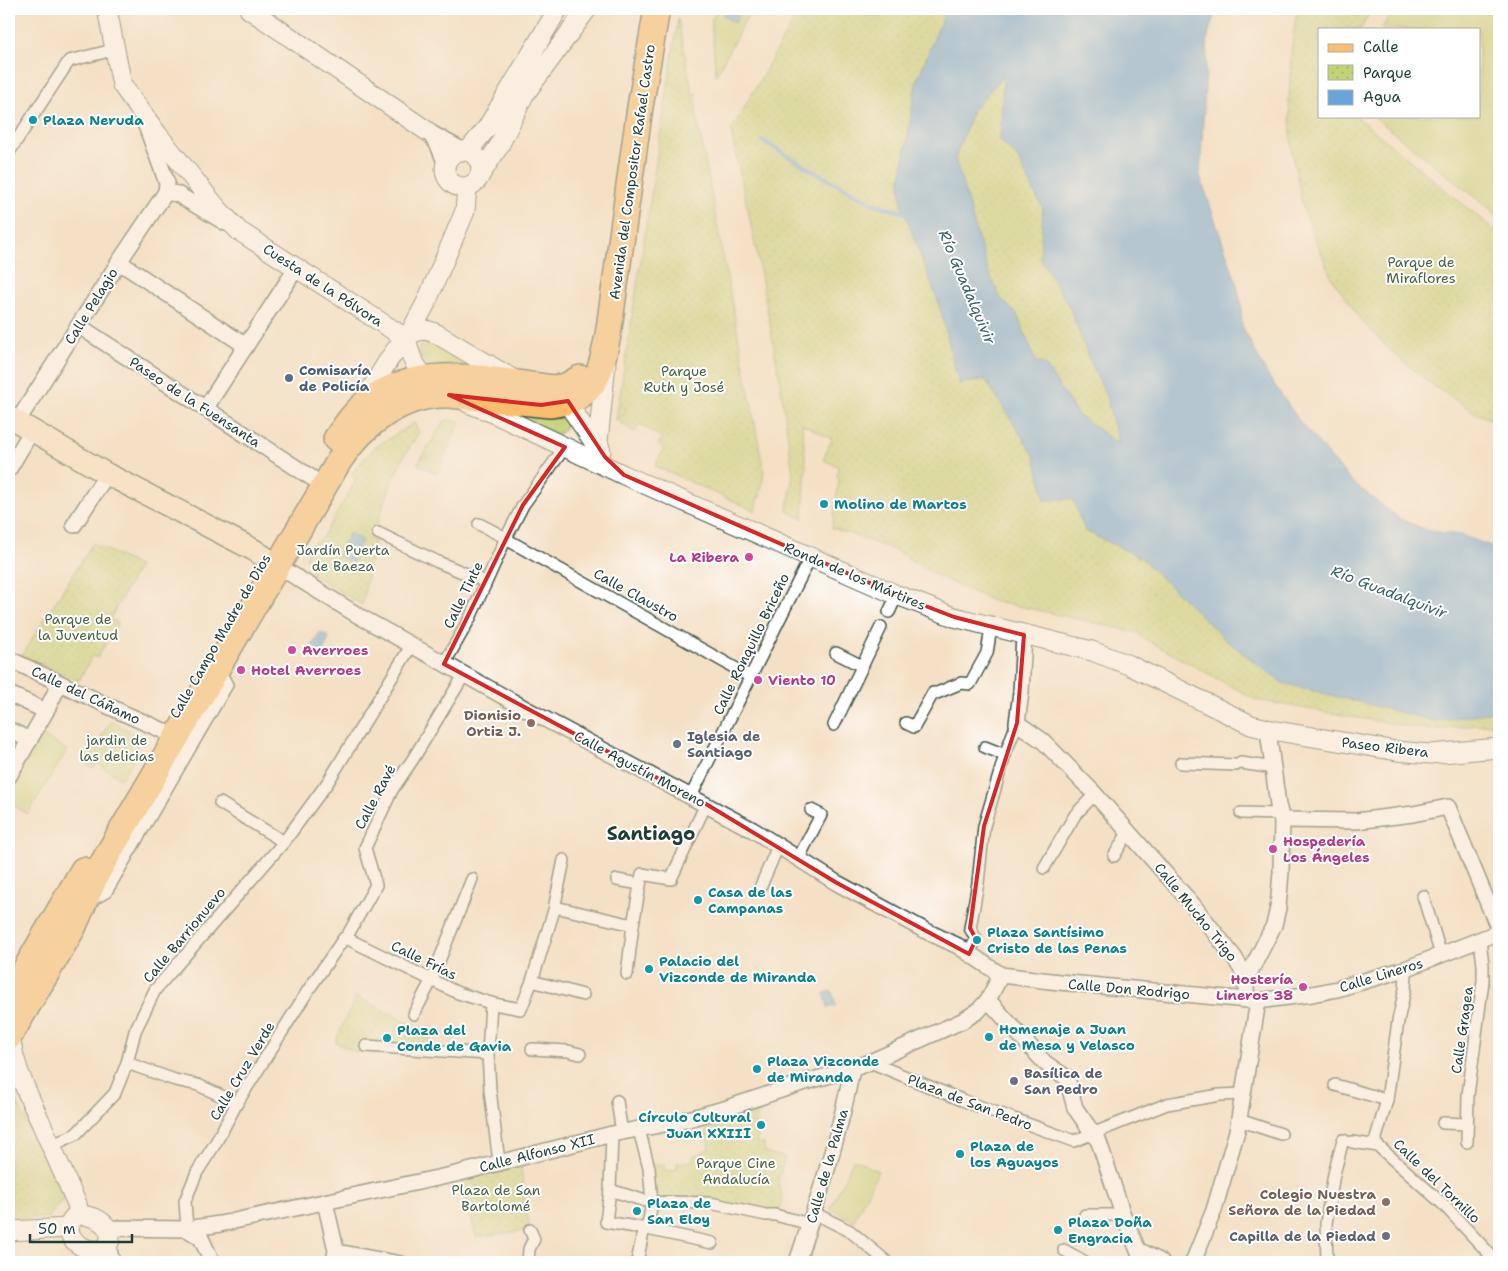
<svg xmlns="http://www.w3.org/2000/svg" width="1508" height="1271" viewBox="0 0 1508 1271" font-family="'Shantell Sans',sans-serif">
  <defs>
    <pattern id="grass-tufts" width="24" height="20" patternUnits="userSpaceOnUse" patternTransform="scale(1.25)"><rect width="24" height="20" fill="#c2d376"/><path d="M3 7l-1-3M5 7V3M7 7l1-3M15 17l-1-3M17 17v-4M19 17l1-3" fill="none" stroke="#a6b667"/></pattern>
    <pattern id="park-dots" width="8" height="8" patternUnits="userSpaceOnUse" patternTransform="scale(1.25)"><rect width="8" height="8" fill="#c2d376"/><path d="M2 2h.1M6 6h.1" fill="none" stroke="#a6b667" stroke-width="1.8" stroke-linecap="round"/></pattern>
  </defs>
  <rect width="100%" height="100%" fill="#fff"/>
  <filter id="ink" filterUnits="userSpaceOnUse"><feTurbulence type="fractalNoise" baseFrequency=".02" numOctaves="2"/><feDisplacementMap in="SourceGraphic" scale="10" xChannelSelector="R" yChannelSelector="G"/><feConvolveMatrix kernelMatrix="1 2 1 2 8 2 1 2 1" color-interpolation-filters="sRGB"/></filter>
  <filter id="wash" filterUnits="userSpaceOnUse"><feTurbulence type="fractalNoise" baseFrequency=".0096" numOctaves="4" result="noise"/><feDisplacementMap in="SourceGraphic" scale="20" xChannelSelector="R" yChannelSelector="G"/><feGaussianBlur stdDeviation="1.12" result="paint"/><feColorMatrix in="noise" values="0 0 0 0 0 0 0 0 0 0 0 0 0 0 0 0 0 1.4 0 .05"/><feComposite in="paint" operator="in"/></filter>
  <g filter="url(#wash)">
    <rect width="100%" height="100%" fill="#f4e0c5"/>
    <g fill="url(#grass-tufts)" stroke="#708855">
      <polygon points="424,341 433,341 482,370 429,367 419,356 419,348"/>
      <path d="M 495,407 L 559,414 L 565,417 C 568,425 565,430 558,434 Z"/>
      <polygon points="445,420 460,421 437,474 417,464"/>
    </g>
    <g fill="url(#park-dots)" stroke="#708855">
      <polygon points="800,9 946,9 916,83 900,186 902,205 939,304 959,384 985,379 1035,457 1045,500 1073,499 1085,531 1140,557 1227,641 1435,721 1499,711 1499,723 1433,730 1399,725 1256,700 1141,637 1139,633 1028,608 995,602 937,576 895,550 832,528 839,480 837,477 838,466 823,460 832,439 802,424 806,466 803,519 787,511 793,475 780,381 758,259 731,131"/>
      <polygon points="1297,9 1371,9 1361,29 1319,29 1319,116 1356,116 1499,234 1499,422 1479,415 1454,399 1433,386 1391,351 1361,320 1331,277 1303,208 1292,152 1289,100 1291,52"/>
      <polygon points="678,19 693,96 696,92 696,112 764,472 760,497 758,497 755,511 655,466 664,449 658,445 662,438 640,424 635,432 616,420"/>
      <polygon points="1004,75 1000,141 1018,159 1043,209 1040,258 1070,308 1087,354 1105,393 1120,445 1078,415 1045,365 1036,362 1018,315 1000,297 987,268 955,158 973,110"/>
      <polygon points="414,423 419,432 403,458 391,484 374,532 375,536 362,605 310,573 315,564 305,558 313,543 322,538 355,482 352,473 374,448"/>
      <polygon points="93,543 139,566 110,619 118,623 97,658 92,656 79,681 21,656"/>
      <polygon points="356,996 432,1035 427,1046 363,1043 357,1053 335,1042"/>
      <polygon points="9,1090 12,1092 64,1198 47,1218 9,1218"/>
      <polygon points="760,1101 763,1111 757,1114 757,1143 764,1144 765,1153 785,1157 778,1181 783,1198 778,1213 655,1198 650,1164 664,1165 665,1171 677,1169 677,1163 693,1161 693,1156 709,1149 706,1131 730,1122 724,1109"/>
      <polygon points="520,1161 530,1230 476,1237 460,1177"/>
    </g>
    <g fill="#c2d376" stroke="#708855">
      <polygon points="717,9 726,9 723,16 735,23 742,9 751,9 716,75 711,21"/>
      <polygon points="1392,9 1499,9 1499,216 1373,116 1479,116 1479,29 1382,29"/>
      <polygon points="619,400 627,412 616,420"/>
      <path d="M 111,721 C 118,725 127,728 132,733 C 147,746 128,767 121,779 L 97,763 L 93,768 L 85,763 Z"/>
      <polygon points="40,734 67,750 28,814 9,803 9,791"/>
      <polygon points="854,1159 878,1171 854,1221 830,1209"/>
    </g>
    <g fill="#68a6da" stroke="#447287" fill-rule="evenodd">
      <polygon points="726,9 742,9 735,23 723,16"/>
      <path d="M 946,9 L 1216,9 L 1208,36 L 1200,176 L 1235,278 L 1241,302 L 1242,326 L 1267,374 L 1300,422 L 1352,482 L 1400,519 L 1430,531 L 1461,535 L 1491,546 L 1499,546 L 1499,711 L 1435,721 L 1282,683 L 1227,641 L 1140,557 L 1085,531 L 1073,499 L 1045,500 L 1035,457 L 985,379 L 959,384 L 939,304 L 902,206 L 900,186 L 916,83 ZM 1003,76 L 1000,141 L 1018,159 L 1043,209 L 1040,258 L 1070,308 L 1087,354 L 1105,393 L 1119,445 L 1078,415 L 1045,365 L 1036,362 L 1017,315 L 1000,297 L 987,268 L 955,158 L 973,110 Z"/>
      <polygon points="349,533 362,540 352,563 338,556"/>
      <polygon points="319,633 322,633 328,636 329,639 321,654 319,650 312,646"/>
      <polygon points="832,991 836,1006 828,1008 824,993"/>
    </g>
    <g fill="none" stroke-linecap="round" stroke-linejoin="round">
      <polyline stroke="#68a6da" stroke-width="4.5" points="763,141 808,168 872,203 911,215"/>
    </g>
  </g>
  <g filter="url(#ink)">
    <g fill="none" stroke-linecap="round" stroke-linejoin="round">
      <g stroke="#3f554a" stroke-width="14">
        <g id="pedestrian">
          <polyline points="9,152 69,61 113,50"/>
          <polyline points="479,524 506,538"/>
          <polyline points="378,533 438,562 486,582"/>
          <polyline points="506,539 751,677"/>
          <polyline points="889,612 897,595"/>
          <polyline points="836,653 862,666"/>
          <polyline points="444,664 470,618 506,538 523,505 565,447"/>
          <polyline points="906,723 914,727 933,693 937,693 961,683 970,684 987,653 990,634"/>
          <polyline points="834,725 881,627"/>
          <polyline points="985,747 1005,755"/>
          <polyline points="1181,763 1236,765"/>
          <polyline points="1241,763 1274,768"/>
          <polyline points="691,796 810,558"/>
          <polyline points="220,803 284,842"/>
          <polyline points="1241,813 1281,814"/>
          <polyline points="1114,856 1129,831"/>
          <polyline points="798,859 821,815 811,810"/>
          <polyline points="1044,868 1075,815 1095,794"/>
          <polyline points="617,880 640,884"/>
          <polyline points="760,888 778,846"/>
          <polyline points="1423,896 1441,955"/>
          <polyline points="88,902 106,892 227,685 218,668"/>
          <polyline points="555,907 555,904 564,860"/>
          <polyline points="346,938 458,993 494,1004 521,1009 532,981 555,907 633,925 642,874 671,879 706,804"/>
          <polyline points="969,954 976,939 970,928 978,883 984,826 1005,755 1017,723"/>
          <polyline points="627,974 633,925"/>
          <polyline points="532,981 583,995"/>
          <polyline points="491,1003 488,1054 490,1090 499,1162"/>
          <polyline points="414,1014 431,981 472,879"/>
          <polyline points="366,1046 488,1054"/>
          <polyline points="532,1049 568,1051 580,1054"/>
          <polyline points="870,1062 962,1100 1074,1141 1167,1104 1220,1095 1242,1094"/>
          <polyline points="127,1063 175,1080 198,1085 237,1103"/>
          <polyline points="1335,1085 1387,1100"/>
          <polyline points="617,1101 622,1133"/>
          <polyline points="1239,1120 1281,1134"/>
          <polyline points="1443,1123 1467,1124"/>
          <polyline points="639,1130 649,1168 652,1203 647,1229 606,1222 610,1190 652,1203 669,1202 710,1203 766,1215 775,1215 810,1224"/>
          <polyline points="1352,1142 1378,1146 1444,1205 1497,1262"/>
          <polyline points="1467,1142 1468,1095 1483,981 1483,965 1480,940"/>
          <polyline points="1374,1145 1387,1100 1398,1021 1405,989 1406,974 1405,969"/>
          <polyline points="51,1146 76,1134 115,1093 127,1063 135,1031 155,990 284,842 328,782 411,646"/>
          <polyline points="610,1190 612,1134"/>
          <polyline points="814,1213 850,1231 887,1262"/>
          <polyline points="1085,1215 1123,1215"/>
          <polyline points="187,1229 185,1201 197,1172 215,1144 237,1103 309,989 344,938 346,938 376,885 365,848 392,790 413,759 464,675"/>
          <polyline points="647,1229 712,1243"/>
          <polyline points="336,1250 400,1262"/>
          <polyline points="1064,1250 1085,1262"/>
          <polyline points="528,1262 529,1249 534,1239 530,1230"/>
          <polyline points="637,1262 644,1228"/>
          <polyline points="1327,1262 1326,1223 1334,1174 1343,1140 1345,1141"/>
        </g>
      </g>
      <g stroke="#3f554a" stroke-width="18">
        <g id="minor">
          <polyline points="427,131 462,150"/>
          <polyline points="430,134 438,145 445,162"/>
          <polyline points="166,192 177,194 226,223"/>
          <polyline points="119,262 246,346"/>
          <polyline points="79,326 312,478"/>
          <polyline points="205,409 297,267"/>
          <polyline points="17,422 119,262 166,192 167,183 145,123"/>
          <polyline points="9,469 32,430"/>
          <polyline points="74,525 107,474"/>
          <polyline points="278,566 359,616 526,709 753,830 837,883 926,931 958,946 1001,975 1059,982 1258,1001 1312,994 1337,989 1405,969 1499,932"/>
          <polyline points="1024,635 1021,692 1017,723 1043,741 1093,792 1193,905 1234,957 1245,975 1247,1000"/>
          <polyline points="9,659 123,713 164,731"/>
          <polyline points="9,694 46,711"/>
          <polyline points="9,730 30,740"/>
          <polyline points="9,776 46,711 60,683"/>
          <polyline points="1282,820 1356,821 1413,814 1448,807 1499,930"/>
          <polyline points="1245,975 1251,970 1274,925 1278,908 1281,872 1282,820 1278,805 1269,738 1271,730"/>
          <polyline points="988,1000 1045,1063 1067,1078 1075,1108 1099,1142 1123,1215 1143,1262"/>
          <polyline points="325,1202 336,1250 334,1262"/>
          <polyline points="109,1228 187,1229 220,1224 456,1174 612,1134 681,1121 724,1109 802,1083 852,1069 870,1062 962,1021 978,1011 988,1000 1001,975"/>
          <polyline points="187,1229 201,1238 212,1262"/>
          <polyline points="108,1245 112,1262"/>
          <polyline points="1138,1250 1161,1262"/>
          <path d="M 797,1262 C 818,1199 840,1135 852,1069"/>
          <polyline points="1193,1262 1214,1210 1237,1131 1258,1001"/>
        </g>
      </g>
      <g stroke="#3f554a" stroke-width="21">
        <g id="tertiary">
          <polyline points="107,9 122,85 158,135 217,208 239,231 407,339"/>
          <polyline points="249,9 427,131"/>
          <circle cx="463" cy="169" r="18"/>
          <polyline points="468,151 487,128 558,9"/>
          <polyline points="480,175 499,146 524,95 587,9"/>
          <path d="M 407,339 C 409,359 419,373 435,386"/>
          <polyline points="407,339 426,303 465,211 467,187"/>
          <polyline points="559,391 600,451"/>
          <path d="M 364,402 C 375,384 398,336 418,331 C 425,329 430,331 437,334 L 516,381"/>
          <polyline points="468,403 493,413 624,475 897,595 954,617 1092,651 1129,665 1251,725 1271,730 1397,751 1430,754 1499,748"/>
          <polyline points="601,451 598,442 606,363"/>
          <path d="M 10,1024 C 9,1058 27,1092 41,1123 C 53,1150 65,1177 77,1204 L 79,1215"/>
          <path d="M 79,1215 C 124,1217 116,1265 81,1246 C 73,1242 70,1236 68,1228 L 73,1218 Z"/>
          <polyline points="9,1231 68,1228"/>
        </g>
      </g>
      <g stroke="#3f554a" stroke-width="24">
        <polyline id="secondary" points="9,417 107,474 254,550 278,566"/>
      </g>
      <g stroke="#3f554a" stroke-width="28">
        <g id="primary">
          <path d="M 336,439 C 345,426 355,411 368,401 C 423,361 492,381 553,388 L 566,386 L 580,378"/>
          <polyline points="9,997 83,870"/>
          <path d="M 9,1037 L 73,928 L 97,873 L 112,847 L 339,461 C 363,424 403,393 449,395 L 550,405 C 596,400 600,374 608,335 L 640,107 L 657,9"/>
        </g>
      </g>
      <use href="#pedestrian" stroke="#fff" stroke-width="11"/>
      <use href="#minor" stroke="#fff" stroke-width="15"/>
      <use href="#tertiary" stroke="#fff" stroke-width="19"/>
      <use href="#secondary" stroke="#fde5c5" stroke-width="21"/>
      <use href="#primary" stroke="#fabe6d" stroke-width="25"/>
    </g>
  </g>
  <path d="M0 0H1508V1271H0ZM 449,395 L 541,405 L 568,401 L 605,457 L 624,475 L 897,595 L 954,617 L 1024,635 L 1017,723 L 984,826 L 970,928 L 976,939 L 969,954 L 837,883 L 706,804 L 444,664 L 523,505 L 565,447 Z" fill="#f4e0c5" fill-opacity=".55" fill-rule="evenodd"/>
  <path fill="none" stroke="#d62828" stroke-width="4" stroke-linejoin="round" d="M 449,395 L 541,405 L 568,401 L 605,457 L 624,475 L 897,595 L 954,617 L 1024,635 L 1017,723 L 984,826 L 970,928 L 976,939 L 969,954 L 837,883 L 706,804 L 444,664 L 523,505 L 565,447 Z"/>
  <g fill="#0f9aa8" stroke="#fff" stroke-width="2">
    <circle cx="33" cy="120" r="5"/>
    <circle cx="824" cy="504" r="5"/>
    <circle cx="698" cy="900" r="5"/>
    <circle cx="977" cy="940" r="5"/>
    <circle cx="649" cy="969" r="5"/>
    <circle cx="989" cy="1037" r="5"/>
    <circle cx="387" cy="1038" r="5"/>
    <circle cx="757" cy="1069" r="5"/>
    <circle cx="761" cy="1125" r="5"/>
    <circle cx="960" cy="1154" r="5"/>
    <circle cx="637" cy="1211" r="5"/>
    <circle cx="1058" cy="1230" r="5"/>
  </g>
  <circle fill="#5c6f8a" stroke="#fff" stroke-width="2" cx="289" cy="378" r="5"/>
  <g fill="#d1479c" stroke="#fff" stroke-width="2">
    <circle cx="749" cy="557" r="5"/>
    <circle cx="292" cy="650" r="5"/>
    <circle cx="241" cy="670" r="5"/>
    <circle cx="758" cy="680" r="5"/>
    <circle cx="1273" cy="849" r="5"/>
    <circle cx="1303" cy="987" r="5"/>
  </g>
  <g fill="#8d6e63" stroke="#fff" stroke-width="2">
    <circle cx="531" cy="723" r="5"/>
    <circle cx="1386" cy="1202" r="5"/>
  </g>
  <g fill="#6b7280" stroke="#fff" stroke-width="2">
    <circle cx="677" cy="744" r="5"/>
    <circle cx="1014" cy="1081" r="5"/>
    <circle cx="1386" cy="1236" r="5"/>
  </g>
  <g text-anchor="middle" stroke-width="4" stroke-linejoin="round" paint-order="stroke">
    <g font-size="14" font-weight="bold" fill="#0d838f" stroke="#fff" text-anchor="start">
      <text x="43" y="125">Plaza Neruda</text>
      <text x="834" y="509">Molino de Martos</text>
      <text x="708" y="897">Casa de las<tspan x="708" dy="16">Campanas</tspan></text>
      <text x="987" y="937">Plaza Santísimo<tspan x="987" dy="16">Cristo de las Penas</tspan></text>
      <text x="659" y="966">Palacio del<tspan x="659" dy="16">Vizconde de Miranda</tspan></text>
      <text x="999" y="1034">Homenaje a Juan<tspan x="999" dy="16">de Mesa y Velasco</tspan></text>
      <text x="397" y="1035">Plaza del<tspan x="397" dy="16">Conde de Gavia</tspan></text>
      <text x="767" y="1066">Plaza Vizconde<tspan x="767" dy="16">de Miranda</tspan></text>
      <text x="751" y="1122" text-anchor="end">Círculo Cultural<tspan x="751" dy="16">Juan XXIII</tspan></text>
      <text x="970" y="1151">Plaza de<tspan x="970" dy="16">los Aguayos</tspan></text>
      <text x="647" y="1208">Plaza de<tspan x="647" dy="16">San Eloy</tspan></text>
      <text x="1068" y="1227">Plaza Doña<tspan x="1068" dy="16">Engracia</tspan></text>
    </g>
    <g font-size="14" fill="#1f3d34" stroke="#fff">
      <text transform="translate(632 172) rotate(-82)" y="5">Avenida del Compositor Rafael Castro</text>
      <text transform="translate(323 285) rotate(33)" y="5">Cuesta de la Pólvora</text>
      <text transform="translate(91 306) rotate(-58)" y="5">Calle Pelagio</text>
      <text transform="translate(195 402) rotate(33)" y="5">Paseo de la Fuensanta</text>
      <text transform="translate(855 576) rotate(23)" y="5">Ronda de los Mártires</text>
      <text transform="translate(463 595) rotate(-64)" y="5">Calle Tinte</text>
      <text transform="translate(636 595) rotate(29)" y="5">Calle Claustro</text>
      <text transform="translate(220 636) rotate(-60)" y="5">Calle Campo Madre de Dios</text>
      <text transform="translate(751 644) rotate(-64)" y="5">Calle Ronquillo Briceño</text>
      <text transform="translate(86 695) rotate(25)" y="5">Calle del Cáñamo</text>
      <text transform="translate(1385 747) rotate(7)" y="5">Paseo Ribera</text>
      <text transform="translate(640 769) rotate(28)" y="5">Calle Agustín Moreno</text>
      <text transform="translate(375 797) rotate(-62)" y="5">Calle Ravé</text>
      <text transform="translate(1196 912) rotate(51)" y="5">Calle Mucho Trigo</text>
      <text transform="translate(184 935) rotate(-50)" y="5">Calle Barrionuevo</text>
      <text transform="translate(424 960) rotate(26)" y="5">Calle Frías</text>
      <text transform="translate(1381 975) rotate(-17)" y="5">Calle Lineros</text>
      <text transform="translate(1129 989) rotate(5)" y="5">Calle Don Rodrigo</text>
      <text transform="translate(1462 1030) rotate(-82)" y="5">Calle Gragea</text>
      <text transform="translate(242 1071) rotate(-59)" y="5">Calle Cruz Verde</text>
      <text transform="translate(970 1102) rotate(21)" y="5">Plaza de San Pedro</text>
      <text transform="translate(537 1153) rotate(-14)" y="5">Calle Alfonso XII</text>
      <text transform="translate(827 1166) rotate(-74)" y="5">Calle de la Palma</text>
      <text transform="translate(1437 1181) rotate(44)" y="5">Calle del Tornillo</text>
    </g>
    <g font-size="14" fill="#486244" stroke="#fff">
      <text x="1421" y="267">Parque de<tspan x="1421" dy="16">Miraflores</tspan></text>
      <text x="684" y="376">Parque<tspan x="684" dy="16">Ruth y José</tspan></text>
      <text x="343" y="555">Jardín Puerta<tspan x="343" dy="16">de Baeza</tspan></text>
      <text x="78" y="624">Parque de<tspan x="78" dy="16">la Juventud</tspan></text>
      <text x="117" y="745">jardin de<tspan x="117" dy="16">las delicias</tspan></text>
      <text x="736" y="1168">Parque Cine<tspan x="736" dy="16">Andalucía</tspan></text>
      <text x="496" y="1195">Plaza de San<tspan x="496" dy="16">Bartolomé</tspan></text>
    </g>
    <g font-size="14" font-weight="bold" fill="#4e5e75" stroke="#fff" text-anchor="start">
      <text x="299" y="375">Comisaría<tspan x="299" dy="16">de Policía</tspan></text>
    </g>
    <g font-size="14" font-weight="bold" fill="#b23c85" stroke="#fff" text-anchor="start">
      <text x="739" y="562" text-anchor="end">La Ribera</text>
      <text x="302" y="655">Averroes</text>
      <text x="251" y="675">Hotel Averroes</text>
      <text x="768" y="685">Viento 10</text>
      <text x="1283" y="846">Hospedería<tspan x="1283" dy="16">Los Ángeles</tspan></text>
      <text x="1293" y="984" text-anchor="end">Hostería<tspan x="1293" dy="16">Lineros 38</tspan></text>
    </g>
    <g font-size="14" font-weight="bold" fill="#785e54" stroke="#fff" text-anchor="end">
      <text x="521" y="720">Dionisio<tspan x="521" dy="16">Ortiz J.</tspan></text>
      <text x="1376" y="1199">Colegio Nuestra<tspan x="1376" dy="16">Señora de la Piedad</tspan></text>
    </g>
    <g font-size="14" font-weight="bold" fill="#5b616d" stroke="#fff" text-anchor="start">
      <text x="687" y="741">Iglesia de<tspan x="687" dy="16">Santiago</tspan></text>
      <text x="1024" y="1078">Basílica de<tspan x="1024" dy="16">San Pedro</tspan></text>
      <text x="1376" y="1241" text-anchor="end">Capilla de la Piedad</text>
    </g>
    <g font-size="15" font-style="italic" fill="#39626e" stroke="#fff">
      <text transform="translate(967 287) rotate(67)" y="5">Río Guadalquivir</text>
      <text transform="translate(1389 592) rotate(21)" y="5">Río Guadalquivir</text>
    </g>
    <g font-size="19" font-weight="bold" fill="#1f3d34" stroke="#fff">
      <text x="651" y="840">Santiago</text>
    </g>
  </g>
  <rect width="1508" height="1271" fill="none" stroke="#fff" stroke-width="30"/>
  <rect x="1318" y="28" width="162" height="90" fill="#ffffff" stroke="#a5b1ae"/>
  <rect x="1328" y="44" width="25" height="8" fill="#fabe6d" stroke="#a5b1ae"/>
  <text x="1363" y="52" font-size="15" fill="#1f3d34">Calle</text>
  <rect x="1328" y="65" width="25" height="15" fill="url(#park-dots)" stroke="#a5b1ae"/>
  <text x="1363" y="78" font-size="15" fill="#1f3d34">Parque</text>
  <rect x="1328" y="90" width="25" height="15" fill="#68a6da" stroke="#a5b1ae"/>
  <text x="1363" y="102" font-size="15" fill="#1f3d34">Agua</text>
  <path d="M30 1234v8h102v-8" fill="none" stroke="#1f3d34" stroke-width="2.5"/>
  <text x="38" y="1234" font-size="15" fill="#1f3d34" stroke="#ffffff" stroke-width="4" paint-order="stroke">50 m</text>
</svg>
